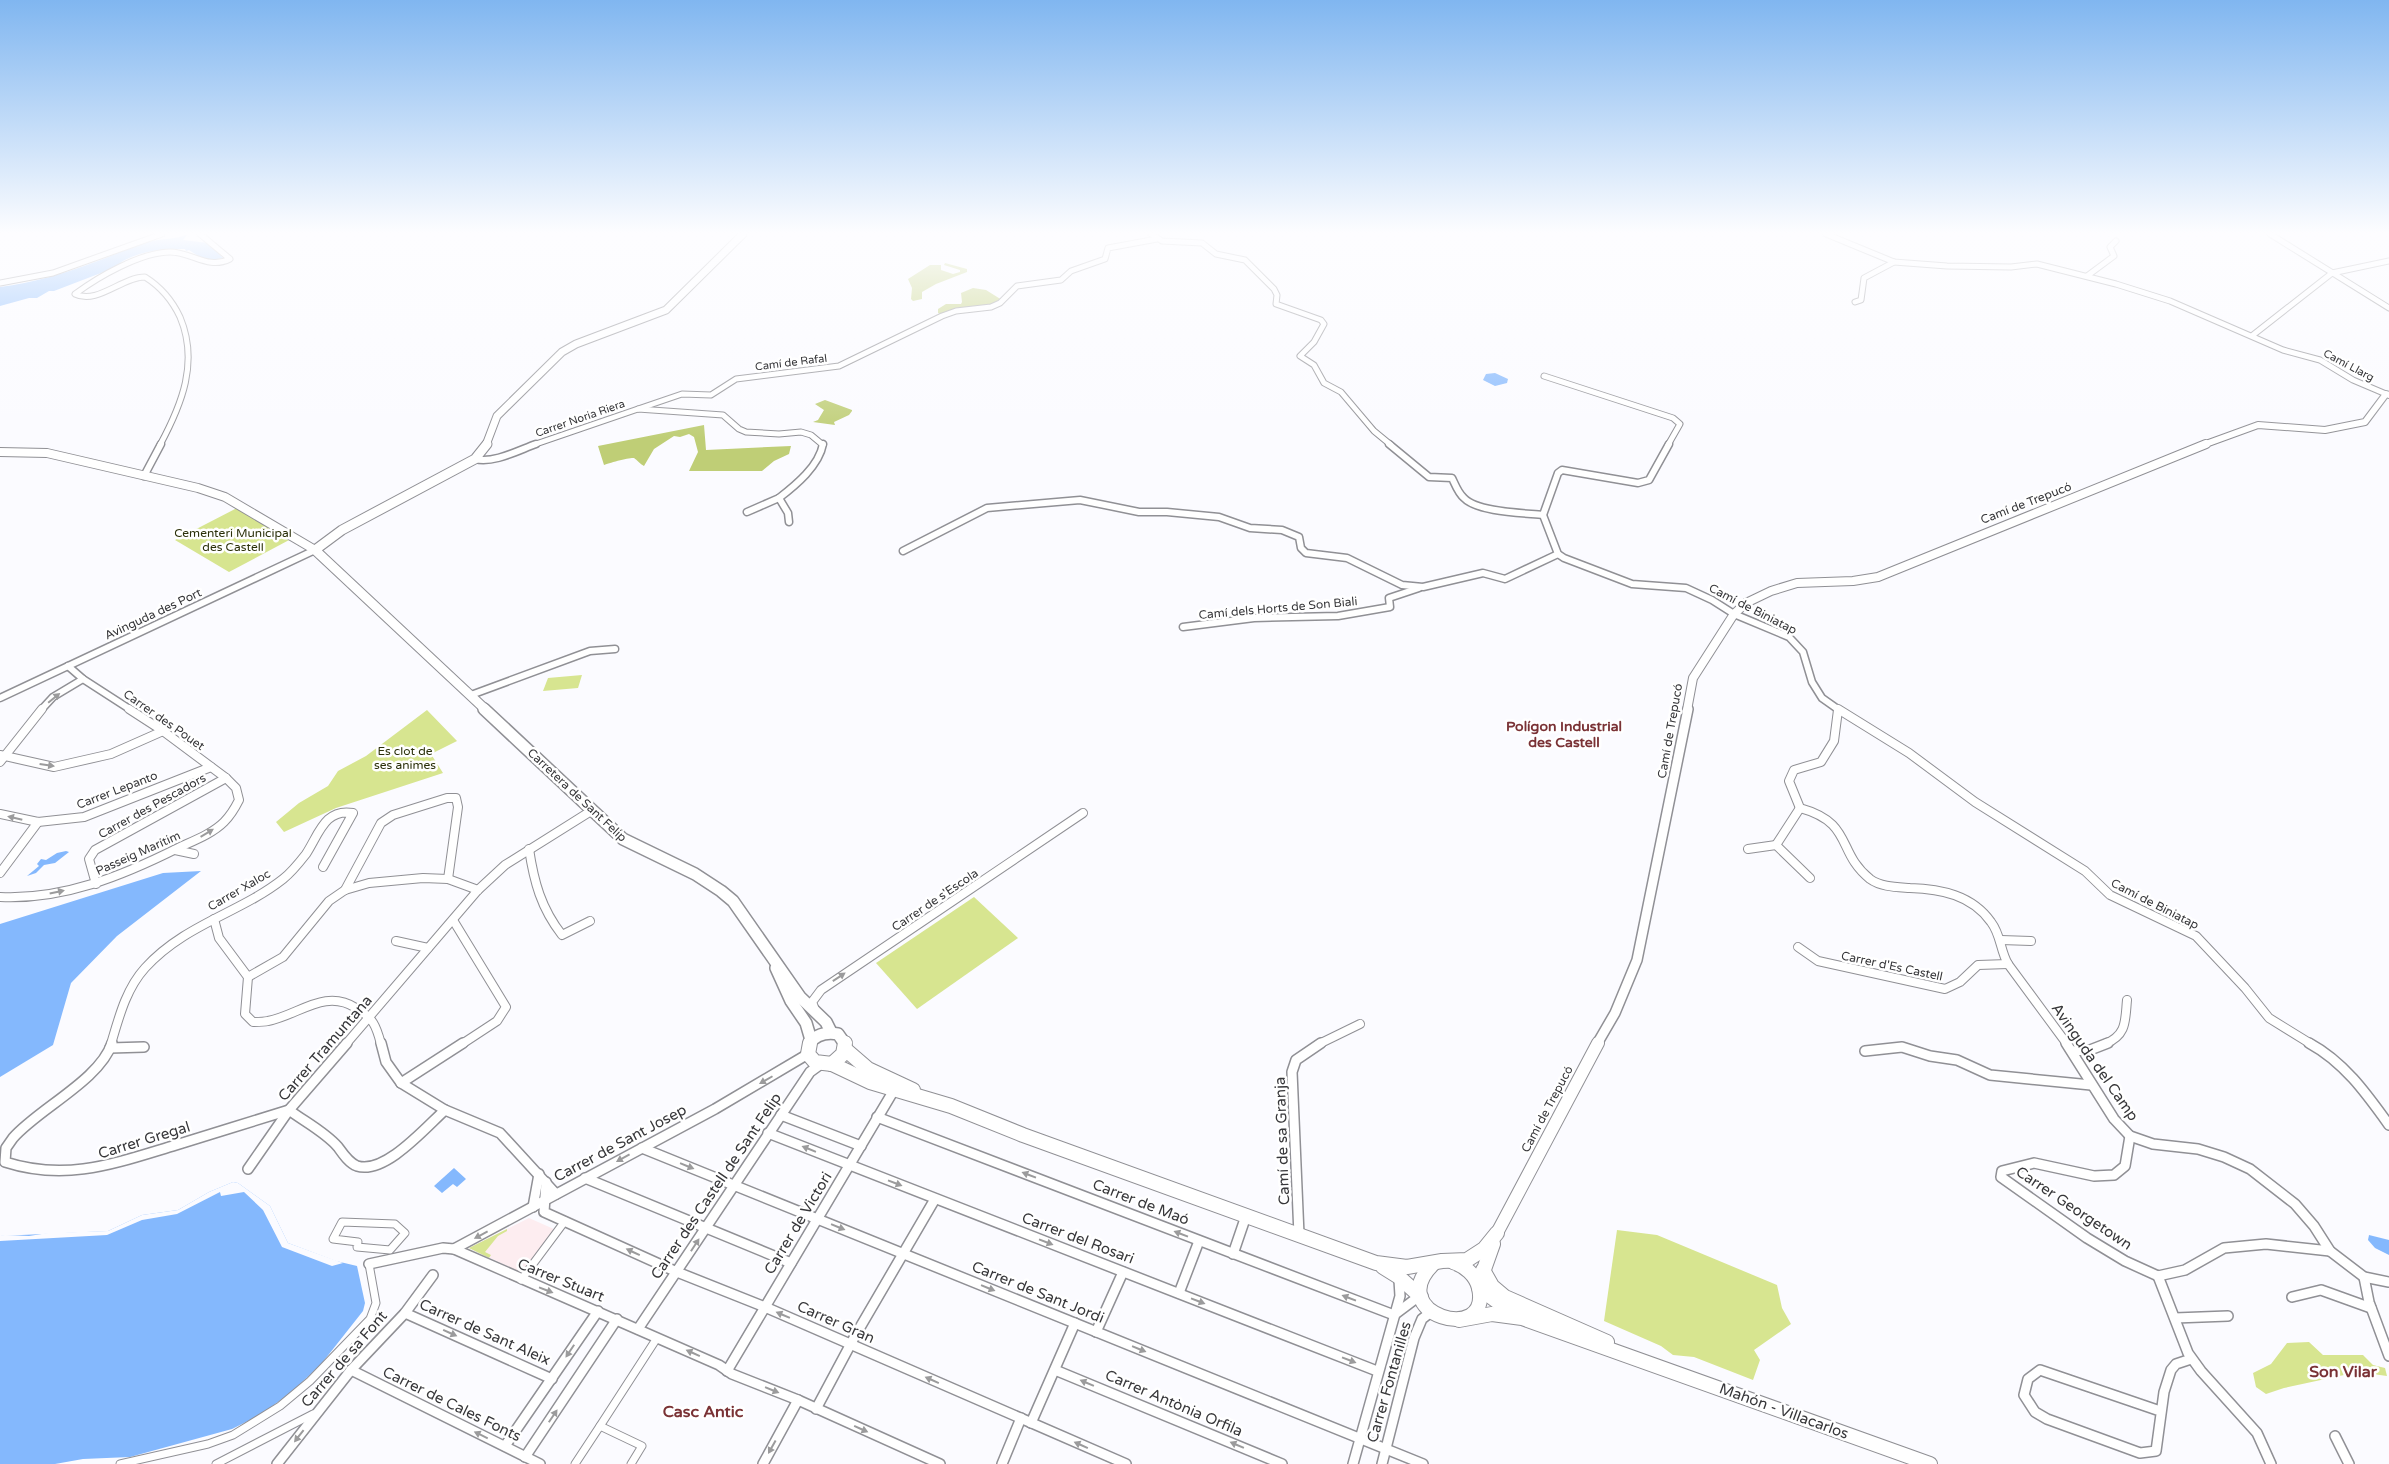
<svg xmlns="http://www.w3.org/2000/svg" width="2389" height="1464" viewBox="0 0 2389 1464" font-family="'Varela Round',sans-serif">
  <rect width="100%" height="100%" fill="#fbfbff"/>
  <polygon fill="#fdedf0" points="529,1218 556,1230 522,1273 469,1248"/>
  <g fill="#d7e590">
    <polygon points="237,508 291,539 229,572 175,540"/>
    <polygon points="582,675 578,688 543,691 548,678"/>
    <polygon points="427,710 457,741 431,754 443,773 336,808 284,832 276,822 299,803 328,786 338,771 366,756"/>
    <polygon points="974,897 1018,938 917,1009 876,963"/>
    <polygon points="507,1229 507,1231 498,1236 485,1252 491,1255 489,1258 469,1248"/>
    <polygon points="1617,1230 1657,1235 1777,1285 1782,1308 1791,1324 1754,1350 1760,1360 1753,1380 1694,1357 1673,1355 1661,1346 1604,1321"/>
    <polygon points="2309,1342 2323,1355 2363,1355 2373,1365 2385,1368 2387,1376 2358,1372 2284,1388 2266,1394 2256,1387 2253,1373 2271,1364 2287,1343"/>
  </g>
  <g fill="#bfce76">
    <polygon points="945,263 967,269 967,272 936,284 922,292 922,299 913,301 911,299 912,288 908,279 930,265 941,265 941,270 953,274 960,272 960,270 944,265"/>
    <polygon points="973,288 986,290 1002,300 997,304 943,315 938,313 938,309 946,304 961,304 962,302 961,293"/>
    <polygon points="825,400 852,410 852,411 849,415 834,422 835,425 813,422 818,420 824,410 815,404"/>
    <path d="M 704,425 L 706,450 L 791,446 L 789,454 L 774,461 L 762,471 L 689,471 L 698,452 L 694,437 L 689,434 L 680,437 L 674,436 L 654,449 L 644,466 C 640,464 637,460 634,458 C 631,457 608,463 604,465 L 598,446 Z"/>
  </g>
  <g fill="#84b8fd">
    <path d="M 185,235 L 187,235 L 183,240 L 208,243 L 223,258 L 206,261 L 189,250 L 186,251 L 185,249 C 161,249 132,251 114,268 L 54,291 L 49,291 L 37,298 L 29,298 L 0,306 L 0,287 C 32,283 66,273 95,262 C 112,256 130,247 148,242 C 158,239 178,239 185,235 Z"/>
    <polygon points="1495,373 1508,379 1507,383 1495,386 1483,380 1486,374"/>
    <polygon points="66,851 69,852 55,863 44,865 36,873 27,876 39,866 37,864 41,859 46,860 57,853"/>
    <polygon points="201,871 117,936 71,983 53,1045 0,1077 0,924 163,873"/>
    <polygon points="454,1168 466,1179 457,1187 453,1184 442,1193 434,1186"/>
    <polygon points="233,1182 238,1183 270,1206 288,1243 336,1261 357,1266 365,1303 363,1311 322,1363 293,1391 260,1415 232,1429 130,1457 83,1459 55,1464 0,1464 0,1236 108,1231 142,1215 178,1210 209,1192"/>
    <polygon points="2369,1235 2389,1240 2389,1255 2375,1248 2368,1240"/>
  </g>
  <polygon fill="#fbfbff" points="233,1182 238,1183 270,1206 288,1243 343,1263 332,1266 282,1247 263,1210 244,1192 221,1196 220,1192 177,1214 142,1220 107,1235 0,1241 0,1236 5,1235 29,1236 48,1233 108,1231 142,1215 178,1210 209,1192"/>
  <g fill="none" stroke-linecap="round" stroke-linejoin="round">
    <g stroke="#909095" stroke-width="9">
      <g id="pedestrian">
        <polygon points="342,1222 395,1224 405,1233 390,1250 357,1247 358,1242 333,1239"/>
        <polyline points="521,1280 565,1221"/>
        <polyline points="600,1426 657,1338"/>
        <polyline points="120,1464 208,1444 233,1435 280,1406 310,1381 370,1319 376,1303 369,1264"/>
        <polyline points="216,1464 313,1414"/>
        <polyline points="575,1464 600,1426 642,1446 631,1464"/>
      </g>
    </g>
    <g stroke="#909095" stroke-width="7">
      <g id="minor-far3">
        <polyline points="1151,234 1162,241 1202,243 1216,254 1245,260 1274,289 1277,295 1276,304 1321,320 1324,324 1314,342 1300,356 1314,365 1324,383 1341,392 1374,431 1391,445"/>
        <polyline points="1826,234 1894,262 1947,266 2011,267 2037,264 2116,284 2170,301 2283,350 2320,360 2353,380 2386,394"/>
        <polyline points="2270,234 2389,308"/>
        <polyline points="2087,276 2114,256 2110,247 2116,241"/>
        <polyline points="0,283 53,273 162,234"/>
        <polyline points="1855,302 1861,300 1864,278 1894,262"/>
        <polyline points="2253,335 2332,273 2389,261"/>
        <polyline points="1544,376 1673,418 1680,424 1668,445"/>
        <polyline points="638,409 682,394 711,395 736,379 839,366 942,316 956,311 991,307 1000,303 1017,286 1061,280 1071,271 1105,259 1108,248 1157,239"/>
        <path d="M 160,445 C 182,404 199,362 180,317 C 172,300 161,287 145,277 C 122,277 97,305 75,294 C 98,277 141,252 170,252 C 192,252 208,270 230,259 L 200,234"/>
        <polyline points="533,445 638,409 723,415 739,429 746,432 779,434 801,432 811,435 823,445"/>
      </g>
    </g>
    <g stroke="#909095" stroke-width="9">
      <g id="minor-far2">
        <path d="M 1389,444 L 1429,477 L 1452,478 C 1455,484 1458,493 1464,498 C 1477,512 1524,513 1543,515"/>
        <path d="M 475,459 C 493,464 519,450 536,444"/>
        <polyline points="144,476 161,444"/>
        <polyline points="747,512 779,498"/>
        <polyline points="1543,515 1558,554 1564,558 1632,584 1686,588 1712,600 1734,614 1789,637 1803,652 1812,682 1822,698 1839,710"/>
        <polyline points="1543,515 1558,473 1562,470 1638,483 1649,480 1669,444"/>
        <path d="M 789,522 L 788,513 L 779,498 C 796,485 819,466 823,444"/>
        <polyline points="903,551 987,508 1080,500 1139,512 1167,512 1219,517 1250,528 1282,530 1299,537 1301,548 1306,553 1347,558 1402,585 1423,587 1483,573 1505,579 1558,554"/>
        <polyline points="1183,627 1254,618 1338,616 1390,607 1389,598 1419,588"/>
        <polyline points="68,666 83,679 131,710"/>
        <polyline points="471,695 590,651 615,649"/>
        <polyline points="0,698 315,550"/>
        <polyline points="41,710 53,697 83,679"/>
      </g>
    </g>
    <g stroke="#909095" stroke-width="10">
      <g id="minor-far1">
        <polyline points="1838,709 1909,753 1975,802 2085,871 2110,895 2196,936 2245,988 2269,1018 2311,1044"/>
        <path d="M 1838,710 L 1834,741 L 1821,762 L 1794,770 L 1789,781 L 1800,808 C 1854,823 1836,852 1870,879 C 1881,887 1896,887 1910,888 C 1941,889 1972,895 1991,922 C 2001,935 2000,950 2008,964 L 2067,1044"/>
        <polyline points="0,755 54,767 111,754 163,731"/>
        <polyline points="0,762 42,709"/>
        <polyline points="1800,808 1776,845 1810,878"/>
        <polyline points="0,814 38,822 84,817 211,767"/>
        <path d="M 529,849 C 534,882 541,908 562,935 L 590,921"/>
        <polyline points="1748,849 1776,845"/>
        <polyline points="175,850 194,854"/>
        <polyline points="0,873 38,822"/>
        <polyline points="96,884 89,859 95,850 226,778"/>
        <polyline points="345,890 381,823 393,815 447,798 456,798 458,807 448,879"/>
        <path d="M 0,897 C 63,900 122,876 178,848 C 193,841 212,834 224,822 C 230,816 235,808 239,800 L 236,788 L 226,778 L 163,731 L 129,709"/>
        <path d="M 214,919 L 219,938 L 248,977 L 245,1014 L 253,1022 C 258,1022 264,1022 268,1021 C 299,1015 325,988 356,1008 C 373,1018 376,1025 381,1044"/>
        <polyline points="453,920 506,1007 497,1021 462,1044"/>
        <polyline points="2001,940 2031,941"/>
        <polyline points="396,941 428,948"/>
        <polyline points="1798,947 1818,961 1945,989 1960,982 1978,965 2008,964"/>
        <polyline points="248,977 283,957 329,901 345,890 369,883 423,878 448,879 478,890"/>
        <polyline points="815,1010 812,1002 821,990 1083,813"/>
        <path d="M 111,1044 C 119,1017 126,989 145,968 C 185,924 240,913 283,879 C 292,872 299,863 306,854 C 319,834 325,808 353,813 L 323,867"/>
        <polyline points="346,1044 478,890 505,865 591,811"/>
        <polyline points="1319,1044 1360,1024"/>
        <path d="M 2105,1044 C 2127,1035 2125,1021 2127,1000"/>
      </g>
    </g>
    <g stroke="#909095" stroke-width="12">
      <g id="minor">
        <path d="M 112,1043 C 100,1080 38,1109 13,1138 L 6,1148 L 5,1162 C 67,1182 116,1163 176,1145 C 214,1133 251,1122 289,1110 C 305,1122 325,1132 338,1147 C 343,1154 349,1163 357,1166 C 385,1175 426,1127 445,1110"/>
        <polyline points="381,1043 386,1062 401,1083 445,1110 500,1133 556,1194"/>
        <polyline points="2066,1043 2114,1119 2130,1136 2153,1144 2198,1149 2224,1157 2250,1169 2295,1204 2314,1226 2330,1251 2364,1277 2389,1282"/>
        <path d="M 2309,1043 C 2344,1062 2366,1093 2389,1125"/>
        <polyline points="110,1048 144,1047"/>
        <polyline points="1865,1051 1902,1047 1930,1056 1957,1060 1990,1075 2091,1085"/>
        <polyline points="2072,1051 2090,1050 2108,1043"/>
        <polyline points="401,1083 463,1043"/>
        <polyline points="781,1115 861,1146"/>
        <polyline points="877,1117 1394,1315 1414,1300 1419,1293"/>
        <polyline points="768,1133 1377,1371"/>
        <polyline points="2130,1136 2125,1166 2114,1175 2094,1176 2034,1163 2002,1171 2001,1177 2087,1238 2125,1261 2158,1276 2185,1270 2224,1248 2266,1244 2330,1251"/>
        <polyline points="642,1148 1423,1464"/>
        <polyline points="248,1169 289,1110 347,1043"/>
        <polyline points="585,1178 791,1263"/>
        <polyline points="546,1182 544,1212 677,1272 765,1307 1126,1464"/>
        <polyline points="533,1207 539,1174"/>
        <polyline points="1299,1235 1292,1072 1296,1060 1321,1043"/>
        <polyline points="454,1249 715,1109 808,1054"/>
        <polyline points="1233,1254 1246,1216"/>
        <polyline points="369,1264 443,1248 454,1249 719,1365 732,1374 798,1400 940,1464"/>
        <polyline points="2158,1276 2188,1353 2201,1371 2257,1433 2271,1464"/>
        <polyline points="2364,1277 2369,1302 2389,1356"/>
        <polyline points="1179,1293 1199,1241"/>
        <polyline points="2292,1297 2321,1290 2371,1308"/>
        <polyline points="405,1313 552,1379"/>
        <polyline points="2175,1318 2228,1316"/>
        <polyline points="638,1329 810,1072 821,1064"/>
        <polyline points="1096,1332 1123,1272"/>
        <polyline points="351,1370 540,1464"/>
        <polyline points="1055,1370 1282,1464"/>
        <polyline points="727,1371 894,1090"/>
        <polyline points="816,1409 855,1336 935,1199"/>
        <polyline points="2160,1411 2040,1370 2028,1379 2024,1395 2035,1412 2047,1419 2140,1453 2156,1451 2164,1392 2171,1370 2176,1364 2191,1359"/>
        <polyline points="1031,1423 1075,1323"/>
        <polyline points="2335,1436 2349,1464"/>
        <polyline points="505,1446 598,1311"/>
        <polyline points="525,1457 617,1319"/>
        <polyline points="277,1464 351,1370 405,1313 433,1275"/>
        <polyline points="763,1464 798,1400"/>
        <polyline points="1002,1464 1021,1418"/>
        <polyline points="1353,1464 1400,1296 1399,1280"/>
        <polyline points="1382,1464 1414,1338 1422,1319 1431,1312"/>
      </g>
    </g>
    <g stroke="#909095" stroke-width="8">
      <polyline id="tertiary-far3" points="2203,445 2258,425 2325,430 2365,422 2386,394 2389,395"/>
    </g>
    <g stroke="#909095" stroke-width="10">
      <g id="tertiary-far2">
        <polyline points="0,452 47,453 198,488 225,497 315,550"/>
        <polyline points="1687,710 1693,678 1734,614 1746,603 1771,591 1797,583 1853,581 1878,577 2206,444"/>
      </g>
    </g>
    <g stroke="#909095" stroke-width="12">
      <polyline id="tertiary-far1" points="1597,1044 1615,1013 1637,960 1688,709"/>
    </g>
    <g stroke="#909095" stroke-width="14">
      <polyline id="tertiary" points="1497,1233 1598,1043"/>
    </g>
    <g stroke="#909095" stroke-width="9">
      <polyline id="secondary-far3" points="486,445 497,416 562,352 576,344 666,310 743,234"/>
    </g>
    <g stroke="#909095" stroke-width="11">
      <polyline id="secondary-far2" points="486,710 315,550 342,530 475,459 487,444"/>
    </g>
    <g stroke="#909095" stroke-width="14">
      <g id="secondary-far1">
        <polyline points="484,709 623,839 695,874 721,891 733,901 800,997 826,1022 831,1032"/>
        <polyline points="776,968 791,1001 806,1023 811,1040"/>
        <path d="M 809,1044 C 816,1034 826,1032 838,1034 L 845,1044"/>
      </g>
    </g>
    <g stroke="#909095" stroke-width="16">
      <g id="secondary">
        <polyline points="810,1043 808,1054 815,1062 832,1064"/>
        <polyline points="846,1050 868,1069 913,1090"/>
        <polyline points="832,1064 870,1082 951,1106 1023,1135 1376,1263 1407,1267 1442,1261 1467,1260 1484,1249 1497,1233"/>
        <polyline points="832,1064 843,1054 845,1043"/>
        <path d="M 1433,1264 C 1382,1314 1492,1346 1479,1288 C 1476,1275 1465,1266 1453,1262"/>
        <polyline points="1383,1267 1399,1277 1421,1297"/>
        <polyline points="1483,1270 1492,1286 1505,1297 1607,1342"/>
        <polyline points="1482,1275 1493,1244"/>
        <polyline points="1479,1288 1498,1302 1522,1314"/>
        <polyline points="1459,1320 1492,1314 1522,1318 1930,1464"/>
      </g>
    </g>
    <use href="#pedestrian" stroke="#fff" stroke-width="7"/>
    <use href="#minor-far3" stroke="#fff" stroke-width="5"/>
    <use href="#minor-far2" stroke="#fff" stroke-width="6"/>
    <use href="#minor-far1" stroke="#fff" stroke-width="8"/>
    <use href="#minor" stroke="#fff" stroke-width="9"/>
    <use href="#tertiary-far3" stroke="#fff" stroke-width="6"/>
    <use href="#tertiary-far2" stroke="#fff" stroke-width="8"/>
    <use href="#tertiary-far1" stroke="#fff" stroke-width="9"/>
    <use href="#tertiary" stroke="#fff" stroke-width="12"/>
    <use href="#secondary-far3" stroke="#fff" stroke-width="7"/>
    <use href="#secondary-far2" stroke="#fff" stroke-width="9"/>
    <use href="#secondary-far1" stroke="#fff" stroke-width="11"/>
    <use href="#secondary" stroke="#fff" stroke-width="14"/>
  </g>
  <defs><path id="oneway-solid" d="M-6-.8H1V-3.2L6.5 0L1 3.2V.8H-6Z" transform="scale(1.25)"/></defs>
  <g fill="#9b9b9c">
    <use href="#oneway-solid" transform="translate(54 698) rotate(-39)"/>
    <use href="#oneway-solid" transform="translate(47 765) rotate(8)"/>
    <use href="#oneway-solid" transform="translate(15 818) rotate(-167)"/>
    <use href="#oneway-solid" transform="translate(207 833) rotate(-31)"/>
    <use href="#oneway-solid" transform="translate(57 892) rotate(-12)"/>
    <use href="#oneway-solid" transform="translate(839 977) rotate(-34)"/>
    <use href="#oneway-solid" transform="translate(766 1080) rotate(150)"/>
    <use href="#oneway-solid" transform="translate(809 1149) rotate(-158)"/>
    <use href="#oneway-solid" transform="translate(623 1158) rotate(151)"/>
    <use href="#oneway-solid" transform="translate(687 1166) rotate(22)"/>
    <use href="#oneway-solid" transform="translate(1029 1175) rotate(-159)"/>
    <use href="#oneway-solid" transform="translate(895 1183) rotate(21)"/>
    <use href="#oneway-solid" transform="translate(838 1227) rotate(22)"/>
    <use href="#oneway-solid" transform="translate(1181 1234) rotate(-159)"/>
    <use href="#oneway-solid" transform="translate(481 1235) rotate(152)"/>
    <use href="#oneway-solid" transform="translate(1046 1242) rotate(21)"/>
    <use href="#oneway-solid" transform="translate(695 1245) rotate(-57)"/>
    <use href="#oneway-solid" transform="translate(633 1252) rotate(-155)"/>
    <use href="#oneway-solid" transform="translate(988 1288) rotate(22)"/>
    <use href="#oneway-solid" transform="translate(546 1290) rotate(21)"/>
    <use href="#oneway-solid" transform="translate(1349 1298) rotate(-159)"/>
    <use href="#oneway-solid" transform="translate(1198 1301) rotate(21)"/>
    <use href="#oneway-solid" transform="translate(783 1315) rotate(-157)"/>
    <use href="#oneway-solid" transform="translate(450 1333) rotate(24)"/>
    <use href="#oneway-solid" transform="translate(1139 1349) rotate(22)"/>
    <use href="#oneway-solid" transform="translate(570 1351) rotate(124)"/>
    <use href="#oneway-solid" transform="translate(693 1353) rotate(-156)"/>
    <use href="#oneway-solid" transform="translate(1349 1360) rotate(21)"/>
    <use href="#oneway-solid" transform="translate(932 1380) rotate(-156)"/>
    <use href="#oneway-solid" transform="translate(1087 1383) rotate(-157)"/>
    <use href="#oneway-solid" transform="translate(772 1390) rotate(22)"/>
    <use href="#oneway-solid" transform="translate(553 1416) rotate(-56)"/>
    <use href="#oneway-solid" transform="translate(861 1429) rotate(24)"/>
    <use href="#oneway-solid" transform="translate(481 1435) rotate(-154)"/>
    <use href="#oneway-solid" transform="translate(299 1436) rotate(128)"/>
    <use href="#oneway-solid" transform="translate(1081 1445) rotate(-156)"/>
    <use href="#oneway-solid" transform="translate(1237 1445) rotate(-157)"/>
    <use href="#oneway-solid" transform="translate(772 1447) rotate(119)"/>
  </g>
  <linearGradient id="sky" x2="0" y2="1"><stop stop-color="#80b6f0"/><stop offset="0.53" stop-color="#fdfdff"/><stop offset="1" stop-color="#fdfdff" stop-opacity="0"/></linearGradient>
  <rect width="2389" height="439" fill="url(#sky)"/>
  <g text-anchor="middle" stroke-width="5" stroke-linejoin="round" paint-order="stroke">
    <g font-size="11" fill="#37373a" stroke="#fff">
      <text transform="translate(791 362) rotate(-7)" y="4">Camí de Rafal</text>
      <text transform="translate(2349 365) rotate(28)" y="4">Camí Llarg</text>
      <text transform="translate(580 418) rotate(-19)" y="4">Carrer Noria Riera</text>
    </g>
    <g font-size="12" fill="#37373a" stroke="#fff">
      <text transform="translate(2026 503) rotate(-21)" y="4">Camí de Trepucó</text>
      <text transform="translate(1278 608) rotate(-5)" y="4">Camí dels Horts de Son Biali</text>
      <text transform="translate(1753 609) rotate(27)" y="4">Camí de Biniatap</text>
      <text transform="translate(153 614) rotate(-25)" y="4">Avinguda des Port</text>
      <text transform="translate(164 720) rotate(35)" y="4">Carrer des Pouet</text>
      <text transform="translate(1670 731) rotate(-80)" y="4">Camí de Trepucó</text>
      <text transform="translate(117 790) rotate(-21)" y="4">Carrer Lepanto</text>
      <text transform="translate(577 795) rotate(43)" y="4">Carretera de Sant Felip</text>
      <text transform="translate(152 806) rotate(-29)" y="4">Carrer des Pescadors</text>
      <text transform="translate(138 853) rotate(-24)" y="4">Passeig Marítim</text>
      <text transform="translate(239 890) rotate(-30)" y="4">Carrer Xaloc</text>
      <text transform="translate(935 900) rotate(-34)" y="4">Carrer de s'Escola</text>
      <text transform="translate(2155 904) rotate(27)" y="4">Camí de Biniatap</text>
      <text transform="translate(1892 966) rotate(12)" y="4">Carrer d'Es Castell</text>
      <text transform="translate(1547 1109) rotate(-62)" y="4">Camí de Trepucó</text>
    </g>
    <g font-size="12" fill="#2b300a" stroke="#fff">
      <text x="233" y="537">Cementeri Municipal<tspan x="233" dy="14">des Castell</tspan></text>
      <text x="405" y="755">Es clot de<tspan x="405" dy="14">ses animes</tspan></text>
    </g>
    <g font-size="14" font-weight="bold" fill="#7a3235" stroke="#fff">
      <text x="1564" y="731">Polígon Industrial<tspan x="1564" dy="16">des Castell</tspan></text>
    </g>
    <g font-size="15" fill="#37373a" stroke="#fff">
      <text transform="translate(325 1048) rotate(-49)" y="5">Carrer Tramuntana</text>
      <text transform="translate(2095 1062) rotate(55)" y="5">Avinguda del Camp</text>
      <text transform="translate(144 1140) rotate(-17)" y="5">Carrer Gregal</text>
      <text transform="translate(1282 1141) rotate(-92)" y="5">Camí de sa Granja</text>
      <text transform="translate(620 1143) rotate(-28)" y="5">Carrer de Sant Josep</text>
      <text transform="translate(716 1186) rotate(-56)" y="5">Carrer des Castell de Sant Felip</text>
      <text transform="translate(1141 1202) rotate(21)" y="5">Carrer de Maó</text>
      <text transform="translate(2074 1208) rotate(34)" y="5">Carrer Georgetown</text>
      <text transform="translate(798 1223) rotate(-59)" y="5">Carrer de Victori</text>
      <text transform="translate(1078 1238) rotate(21)" y="5">Carrer del Rosari</text>
      <text transform="translate(561 1280) rotate(22)" y="5">Carrer Stuart</text>
      <text transform="translate(1038 1292) rotate(22)" y="5">Carrer de Sant Jordi</text>
      <text transform="translate(836 1322) rotate(24)" y="5">Carrer Gran</text>
      <text transform="translate(485 1332) rotate(24)" y="5">Carrer de Sant Aleix</text>
      <text transform="translate(344 1359) rotate(-49)" y="5">Carrer de sa Font</text>
      <text transform="translate(1389 1382) rotate(-74)" y="5">Carrer Fontanilles</text>
      <text transform="translate(1174 1403) rotate(23)" y="5">Carrer Antònia Orfila</text>
      <text transform="translate(452 1404) rotate(26)" y="5">Carrer de Cales Fonts</text>
      <text transform="translate(1784 1411) rotate(20)" y="5">Mahón - Villacarlos</text>
    </g>
    <g font-size="16" font-weight="bold" fill="#7a3235" stroke="#fff">
      <text x="2343" y="1377">Son Vilar</text>
      <text x="703" y="1417">Casc Antic</text>
    </g>
  </g>
</svg>
